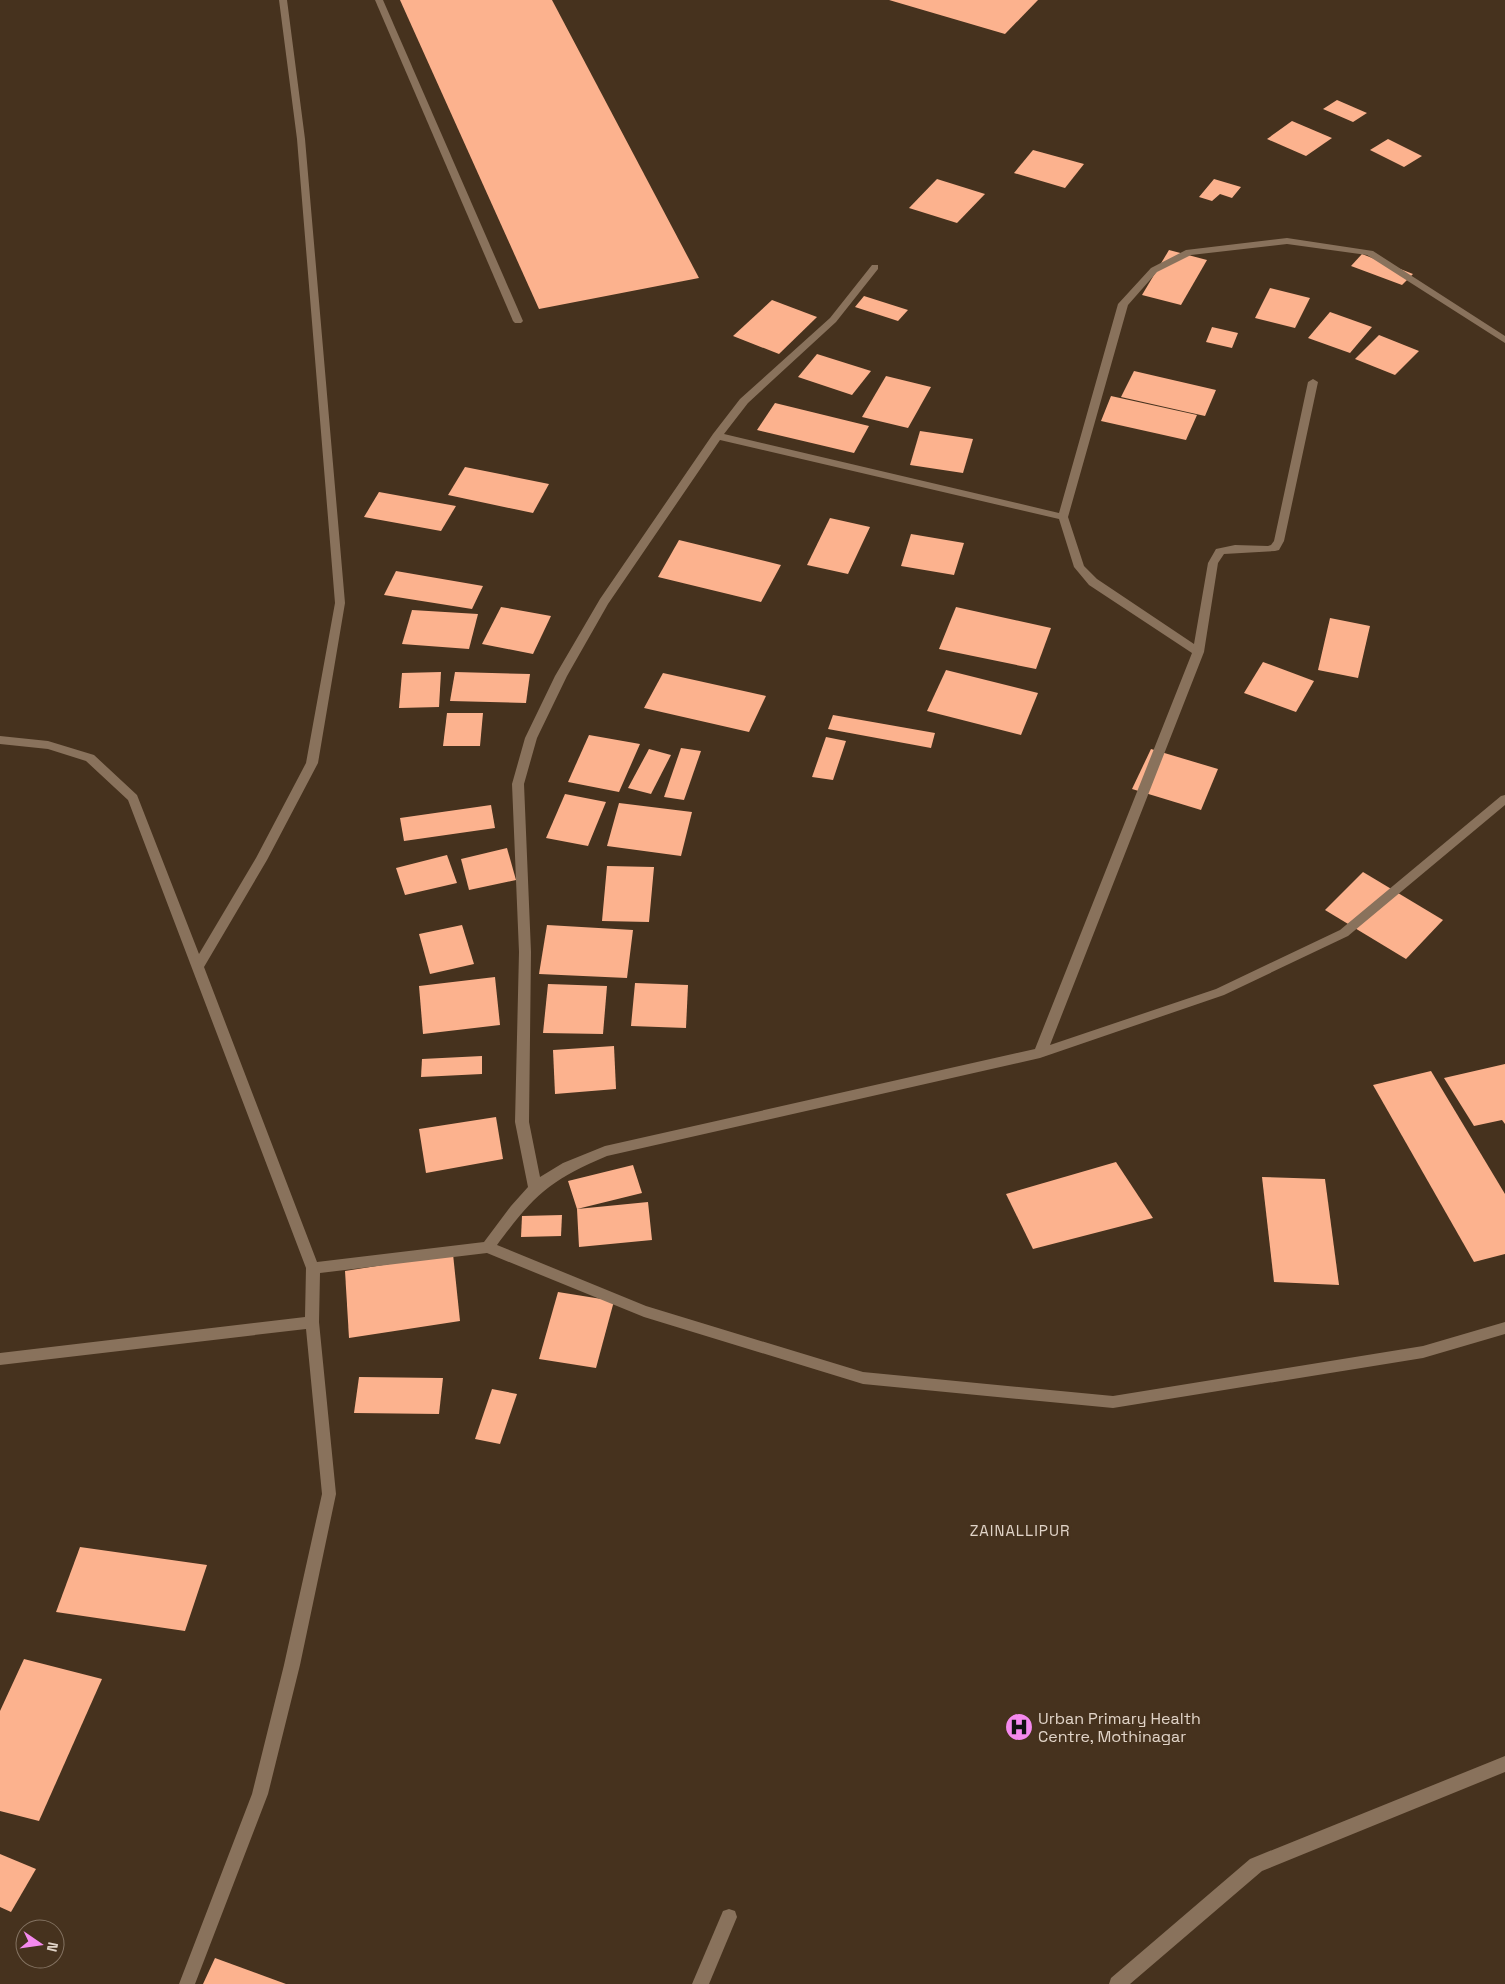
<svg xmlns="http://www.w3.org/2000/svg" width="1505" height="1984" viewBox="0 0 1505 1984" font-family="'Space Grotesk',sans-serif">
  <rect width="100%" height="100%" fill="#46321e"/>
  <g fill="#fcb28e">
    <polygon points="400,0 552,0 699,278 539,309"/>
    <polygon points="889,0 1038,0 1005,34"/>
    <polygon points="1337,100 1367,113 1353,122 1323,109"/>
    <polygon points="1292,121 1332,138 1306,156 1267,139"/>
    <polygon points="1388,139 1422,156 1404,167 1370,150"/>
    <polygon points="1033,150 1084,164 1065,188 1014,173"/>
    <polygon points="937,179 985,194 957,223 909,208"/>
    <polygon points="1214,179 1241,187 1232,198 1220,194 1212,201 1199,197"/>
    <polygon points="1169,250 1207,260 1181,305 1142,295"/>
    <polygon points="1362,254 1413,274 1402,285 1351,266"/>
    <polygon points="1270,288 1310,298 1295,328 1255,318"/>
    <polygon points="864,296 908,310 898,321 855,307"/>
    <polygon points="772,300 817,317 779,354 733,336"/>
    <polygon points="1330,312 1372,327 1350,353 1308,338"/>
    <polygon points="1212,327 1238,333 1232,348 1206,342"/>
    <polygon points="1379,335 1419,351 1395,375 1355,359"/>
    <polygon points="817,354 871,371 852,395 798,377"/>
    <polygon points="1134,371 1216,390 1205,416 1121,397"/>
    <polygon points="886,376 931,387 908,428 862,417"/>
    <polygon points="1111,396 1197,415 1186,440 1101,421"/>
    <polygon points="775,403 869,426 854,453 757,430"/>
    <polygon points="920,431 973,439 963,473 910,465"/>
    <polygon points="465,467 549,484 533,513 448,495"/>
    <polygon points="379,492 456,506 441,531 364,517"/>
    <polygon points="830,518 870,527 848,574 807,565"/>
    <polygon points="911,534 964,543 954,575 901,566"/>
    <polygon points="679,540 781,565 761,602 658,577"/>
    <polygon points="396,571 483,586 472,609 384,595"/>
    <polygon points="501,607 551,616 533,654 482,644"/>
    <polygon points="956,607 1051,628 1036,669 939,649"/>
    <polygon points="412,610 478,614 469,649 402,644"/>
    <polygon points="1330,618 1370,626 1358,678 1318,670"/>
    <polygon points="1263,662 1314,681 1296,712 1244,693"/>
    <polygon points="946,670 1038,693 1021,735 927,711"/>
    <polygon points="441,672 439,707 399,708 402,673"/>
    <polygon points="455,672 530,674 526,703 450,701"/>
    <polygon points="663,673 766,696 749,732 644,708"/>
    <polygon points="447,713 483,713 480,746 443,746"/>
    <polygon points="833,715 935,733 931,748 828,729"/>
    <polygon points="589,735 640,744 619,792 568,782"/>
    <polygon points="826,737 846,741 833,780 812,777"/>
    <polygon points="681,748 701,751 684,800 664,797"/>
    <polygon points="649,749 671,755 651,794 628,788"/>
    <polygon points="1151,749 1218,769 1201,810 1132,789"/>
    <polygon points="565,794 606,802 588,846 546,838"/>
    <polygon points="619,803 692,812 681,856 607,846"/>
    <polygon points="491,805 495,828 404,841 400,818"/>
    <polygon points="507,848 516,880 469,890 461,859"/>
    <polygon points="447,855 457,883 405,895 396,868"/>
    <polygon points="607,866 654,867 649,922 602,921"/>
    <polygon points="1363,872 1443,920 1406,959 1325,910"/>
    <polygon points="462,925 474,964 430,974 419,934"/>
    <polygon points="547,925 633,930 627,978 539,974"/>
    <polygon points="495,977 500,1025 423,1034 419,986"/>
    <polygon points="635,983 688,985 686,1028 631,1026"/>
    <polygon points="548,984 607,986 603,1034 543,1033"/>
    <polygon points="614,1046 616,1089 555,1094 553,1050"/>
    <polygon points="482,1056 482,1074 421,1077 422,1059"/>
    <polygon points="1505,1064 1505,1124 1502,1120 1474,1126 1444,1078"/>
    <polygon points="1431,1071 1505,1194 1505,1254 1474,1262 1373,1085"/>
    <polygon points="496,1117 503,1159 426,1173 419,1129"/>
    <polygon points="1116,1162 1153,1218 1033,1249 1006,1194"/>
    <polygon points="633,1165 642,1193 577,1209 648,1202 652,1240 579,1247 577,1209 568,1181"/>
    <polygon points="1262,1177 1325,1179 1339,1285 1274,1282"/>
    <polygon points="562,1215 561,1236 521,1237 522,1216"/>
    <polygon points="453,1254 460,1321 349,1338 345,1271"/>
    <polygon points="558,1292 614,1301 596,1368 539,1359"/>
    <polygon points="359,1377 443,1378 439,1414 354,1413"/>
    <polygon points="492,1389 517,1394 500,1444 475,1439"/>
    <polygon points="80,1547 207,1565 185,1631 56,1612"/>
    <polygon points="24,1659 102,1679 39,1821 0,1811 0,1711"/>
    <polygon points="0,1854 36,1869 11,1912 0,1907"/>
    <polygon points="215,1958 286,1984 203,1984"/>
  </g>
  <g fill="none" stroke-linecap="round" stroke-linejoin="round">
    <polygon fill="#89725c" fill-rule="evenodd" points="375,0 383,0 523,321 521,323 515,323 513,321"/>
    <g fill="#89725c" fill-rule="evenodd">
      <path d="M 279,0 L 287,0 L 305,139 L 345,603 L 318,763 L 267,860 L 204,967 L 317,1262 L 484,1242 L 511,1206 L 528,1187 L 515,1122 L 519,952 L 512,784 L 525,738 L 555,676 L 600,599 L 713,434 L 740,399 L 830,318 L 872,265 L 878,265 L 878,269 L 836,322 L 748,403 L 724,434 L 1059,513 L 1118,304 L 1151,268 L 1186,250 L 1287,238 L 1373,251 L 1505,336 L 1505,343 L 1367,255 L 1287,244 L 1191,255 L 1157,272 L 1128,305 L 1068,517 L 1084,566 L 1097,579 L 1194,644 L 1208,563 L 1216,549 L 1235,545 L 1268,546 L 1271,545 L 1274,541 L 1308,382 L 1313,379 L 1318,382 L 1284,541 L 1279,550 L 1275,551 L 1224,554 L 1218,563 L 1204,652 L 1050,1045 L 1216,989 L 1340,930 L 1501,796 L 1505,795 L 1505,805 L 1348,936 L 1224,995 L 1040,1058 L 607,1156 C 550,1180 534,1195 497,1245 L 646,1306 L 863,1372 L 1113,1396 L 1423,1346 L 1505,1322 L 1505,1334 L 1423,1358 L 1113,1408 L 863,1384 L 644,1317 L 487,1253 L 320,1273 L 319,1322 L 336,1494 L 300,1665 L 268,1794 L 195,1984 L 179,1984 L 252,1794 L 284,1665 L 322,1494 L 306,1329 L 0,1365 L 0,1353 L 305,1317 L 306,1268 L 128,800 L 86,761 L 48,749 L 0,744 L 0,736 L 48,741 L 94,755 L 137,795 L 199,954 L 256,858 L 306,763 L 335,603 L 297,139 ZM 720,440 L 1059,519 L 1074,567 L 1089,585 L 1192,653 L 1035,1049 L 605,1146 L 563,1163 L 540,1177 L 529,1122 L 531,952 L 524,784 L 537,738 L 567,676 L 608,604 Z"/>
      <polygon points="1505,1756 1505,1772 1262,1871 1130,1984 1109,1984 1111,1978 1250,1859"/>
      <polygon points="729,1909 735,1911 737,1917 709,1984 692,1984 723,1911"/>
    </g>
  </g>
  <defs>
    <g id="hospital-disc" transform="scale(1.4375)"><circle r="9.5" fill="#f589ee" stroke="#46321e"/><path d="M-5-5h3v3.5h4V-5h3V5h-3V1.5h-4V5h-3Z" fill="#111"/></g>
  </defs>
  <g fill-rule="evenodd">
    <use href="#hospital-disc" x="1019" y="1727"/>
  </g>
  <g text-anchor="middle" stroke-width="5" stroke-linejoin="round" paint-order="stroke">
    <g font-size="15" letter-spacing="1" fill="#e1d4c8" stroke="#46321e">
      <text x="1020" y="1536">ZAINALLIPUR</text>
    </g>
    <g font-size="16" fill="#e1d4c8" stroke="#46321e" text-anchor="start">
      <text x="1038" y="1724">Urban Primary Health<tspan x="1038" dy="18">Centre, Mothinagar</tspan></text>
    </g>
  </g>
  <g transform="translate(40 1944) rotate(103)"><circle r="24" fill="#46321e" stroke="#847362"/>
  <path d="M0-4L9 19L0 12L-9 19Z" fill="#f589ee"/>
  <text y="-8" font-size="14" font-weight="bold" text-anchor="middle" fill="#e1d4c8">N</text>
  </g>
</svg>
